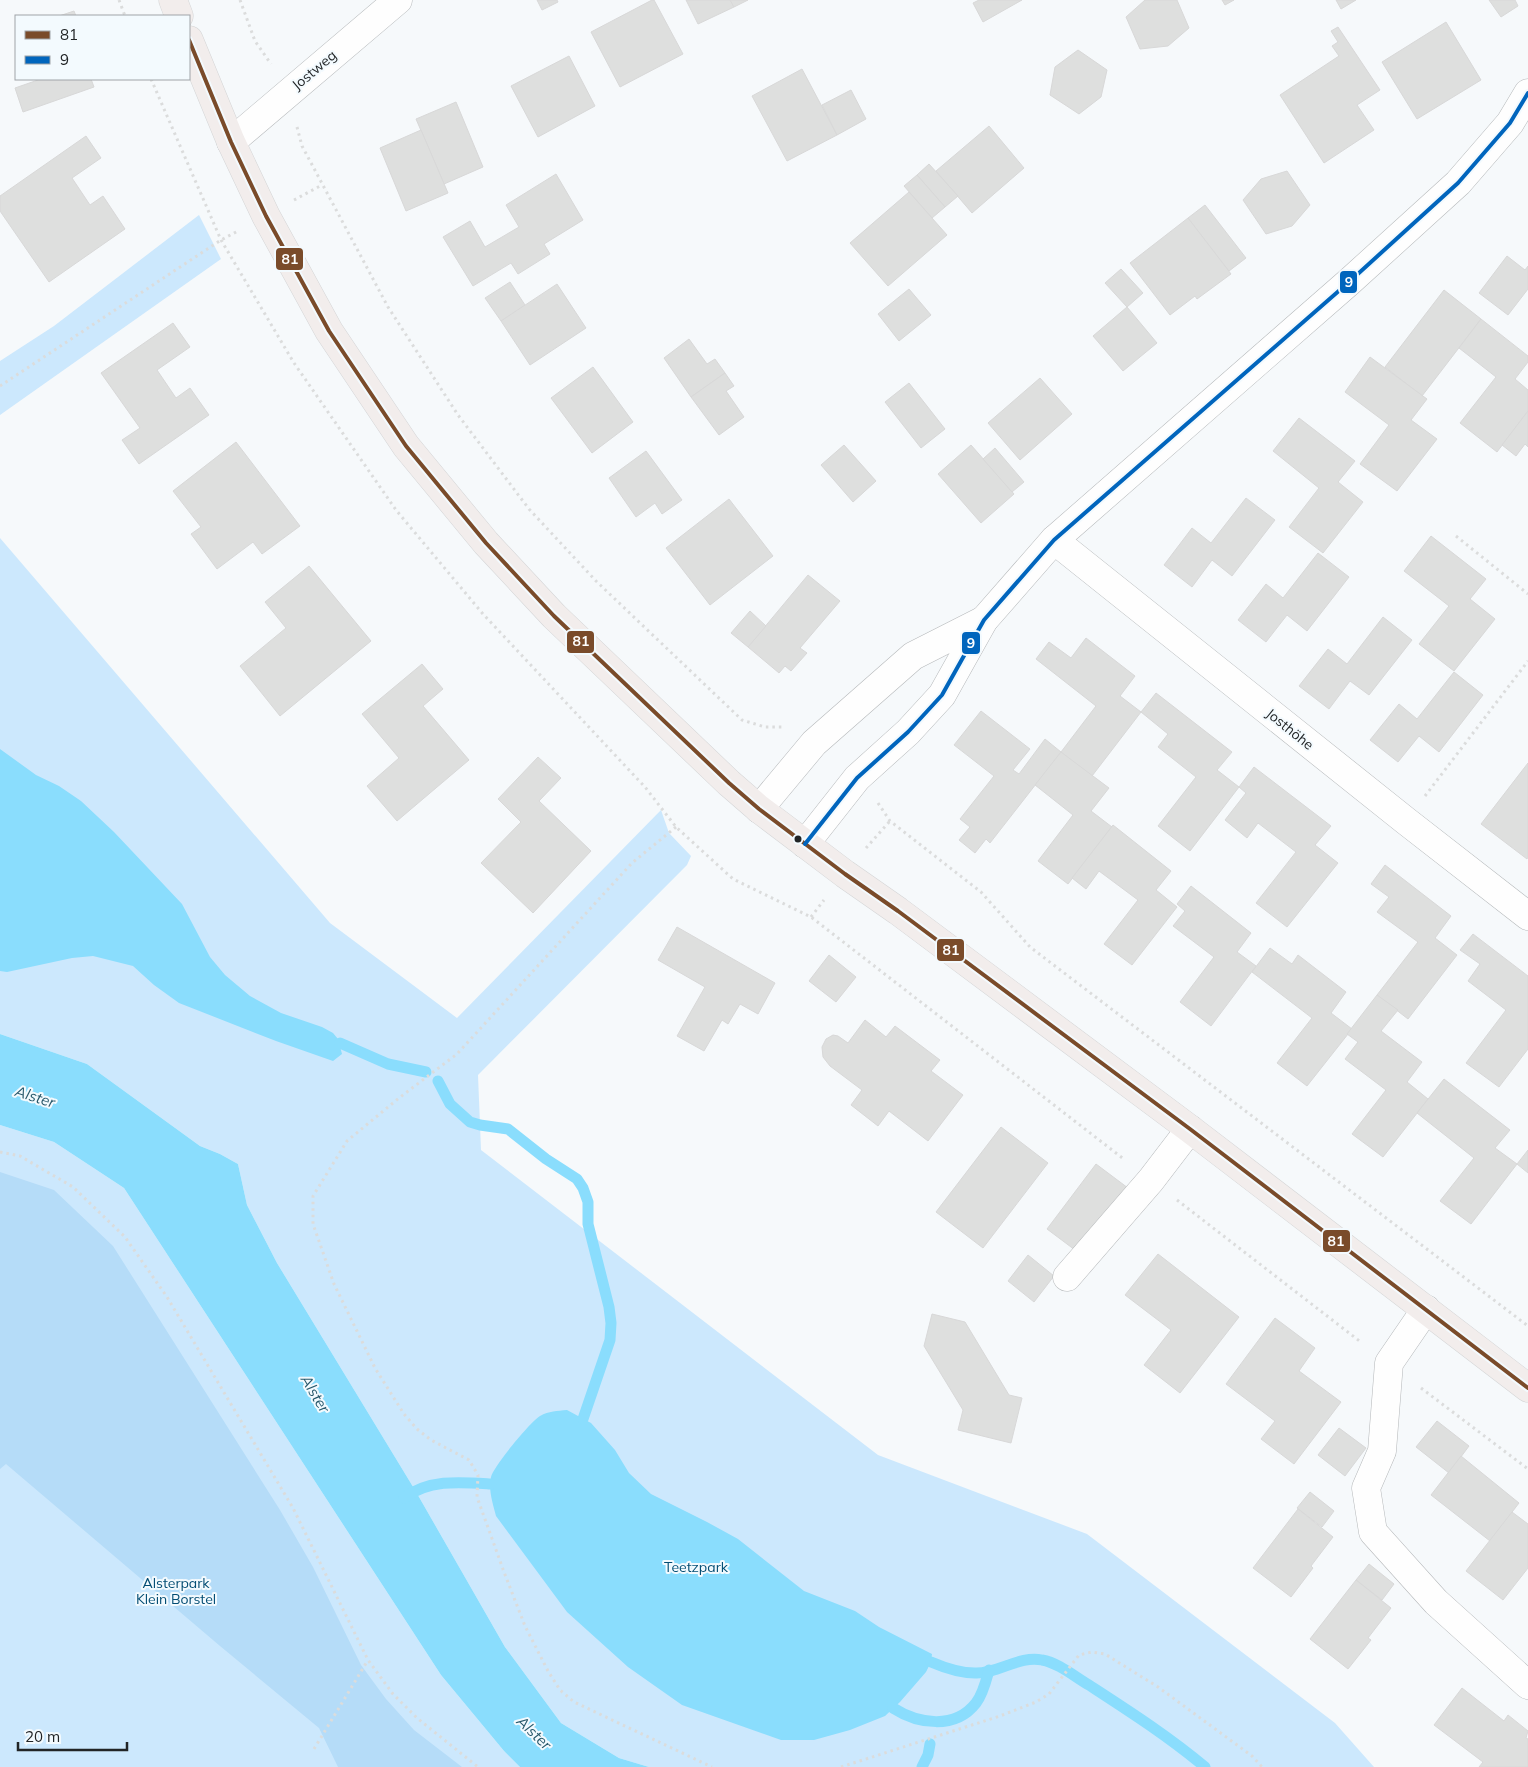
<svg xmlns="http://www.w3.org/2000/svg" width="1528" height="1767" viewBox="0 0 1528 1767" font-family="Mulish,sans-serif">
  <rect width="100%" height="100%" fill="#f6f9fb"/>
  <g fill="#cce8fd">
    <polygon points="199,215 221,259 0,415 0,361 54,326"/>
    <polygon points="0,538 330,923 457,1018 661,810 669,833 691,856 687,865 478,1075 481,1150 878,1455 1087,1534 1335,1723 1374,1767 649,1767 619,1758 561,1723 505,1647 415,1490 277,1263 247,1205 238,1164 220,1154 200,1146 87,1064 0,1034"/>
    <polygon points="0,1125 54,1142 124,1188 441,1675 504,1751 520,1767 0,1767"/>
  </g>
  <polygon fill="#b5dcf8" points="0,1172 54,1190 113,1246 280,1510 313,1567 361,1665 386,1699 414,1730 462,1767 338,1767 319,1728 220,1646 6,1464 0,1469"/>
  <g fill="#8addfd">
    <polygon points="0,749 36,775 59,786 81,801 114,832 182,904 210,957 225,975 250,996 281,1013 322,1027 333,1033 338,1039 342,1054 333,1061 276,1041 179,1003 154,985 133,966 93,956 72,958 7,972 0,971"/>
    <polygon points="0,1034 87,1064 200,1146 220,1154 238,1164 247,1205 277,1263 415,1490 505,1647 561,1723 619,1758 649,1767 520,1767 504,1751 441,1675 124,1188 54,1142 0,1125"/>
    <path d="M 567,1410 L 591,1423 L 615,1450 L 629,1473 L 651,1494 L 707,1522 L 738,1539 L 804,1591 L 855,1611 L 879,1627 L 932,1654 L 931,1662 L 926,1672 L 900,1702 L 885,1716 L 850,1730 L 814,1740 L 781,1740 L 682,1705 L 628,1667 L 567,1612 L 496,1516 C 493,1504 488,1490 491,1477 C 493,1467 531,1421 540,1416 C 549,1411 557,1411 567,1410 Z"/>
  </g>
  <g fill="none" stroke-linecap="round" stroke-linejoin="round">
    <g stroke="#8addfd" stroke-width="11">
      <polyline points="340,1043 388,1064 426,1072"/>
      <polyline points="438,1081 450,1104 470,1122 480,1125 508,1129 546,1159 577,1179 583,1188 588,1202 588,1224 609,1307 611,1323 610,1340 583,1419"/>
      <path d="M 404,1498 C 429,1479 460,1482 491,1484"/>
      <path d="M 931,1662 C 945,1668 959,1673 975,1673 C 997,1674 1020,1655 1042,1660 C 1059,1663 1075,1677 1089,1685 C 1129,1711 1168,1736 1205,1767"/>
      <path d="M 893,1708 C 918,1724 955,1730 976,1703 C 983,1694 986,1681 989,1670"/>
      <polyline points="922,1767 928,1755 930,1744"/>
    </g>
  </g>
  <g fill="#dedfde" stroke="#d8d8d8">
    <polygon points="537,0 557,0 558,2 542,10"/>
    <polygon points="652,0 654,0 683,54 620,87 591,32"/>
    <polygon points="686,0 730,0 734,7 698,24"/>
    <polygon points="730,0 748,0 734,7"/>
    <polygon points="979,0 1022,0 983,22 973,3"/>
    <polygon points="1145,0 1177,0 1189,28 1168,46 1140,49 1126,17"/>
    <polygon points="1222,0 1234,0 1225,5"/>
    <polygon points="1336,0 1356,0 1341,9"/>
    <polygon points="1489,0 1515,0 1518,6 1501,17"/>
    <polygon points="74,11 76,16 59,16"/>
    <polygon points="1446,22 1481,80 1417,119 1382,62"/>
    <polygon points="1338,27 1380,90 1357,105 1374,130 1324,163 1280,95 1339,56 1332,46 1338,42 1331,31"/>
    <polygon points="1078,50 1107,70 1101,97 1079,114 1050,95 1055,67"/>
    <polygon points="569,56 595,106 538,137 511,86"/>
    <polygon points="802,69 837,135 787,161 752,96"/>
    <polygon points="37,79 91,79 94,87 23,112 15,88 38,80"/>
    <polygon points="851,90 866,119 837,135 822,105"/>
    <polygon points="456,102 483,167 444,184 416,119"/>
    <polygon points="989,126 1024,168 972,213 936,171"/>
    <polygon points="421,130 448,193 406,211 380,148"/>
    <polygon points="86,136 101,158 72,178 90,205 103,196 125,229 49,282 0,211 0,196"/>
    <polygon points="929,164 958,196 945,207 917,175"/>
    <polygon points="1287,171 1310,205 1292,226 1266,234 1243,200 1261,179"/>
    <polygon points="556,174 583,220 544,244 550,254 518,274 511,263 473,286 443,237 470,221 485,247 519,227 506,205"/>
    <polygon points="917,175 945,207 932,218 904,186"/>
    <polygon points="909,192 947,235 888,286 850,243"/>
    <polygon points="1205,205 1246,258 1229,271 1188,218"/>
    <polygon points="1188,218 1231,274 1197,299 1195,296 1170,315 1130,263"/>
    <polygon points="1507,256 1525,270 1528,266 1528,289 1508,315 1479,293"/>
    <polygon points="1121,269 1143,293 1127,307 1105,283"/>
    <polygon points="510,282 525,305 501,321 485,298"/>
    <polygon points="557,284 586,328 530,365 501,321"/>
    <polygon points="909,289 931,315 899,341 878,314"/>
    <polygon points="1444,290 1481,319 1422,396 1385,367"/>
    <polygon points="1127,307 1157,343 1123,371 1093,336"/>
    <polygon points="1481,319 1528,356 1528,362 1515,379 1528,390 1528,411 1497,452 1460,423 1496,377 1459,348"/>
    <polygon points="173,323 190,347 157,370 176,398 190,388 209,415 139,464 122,440 140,428 101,373"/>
    <polygon points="689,339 707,364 715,359 725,373 691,397 664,358"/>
    <polygon points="1370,357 1427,399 1411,420 1437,439 1397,491 1360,464 1389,425 1345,392"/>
    <polygon points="593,367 633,422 592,453 551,398"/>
    <polygon points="725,373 734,386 726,391 744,417 719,435 691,397"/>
    <polygon points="1040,378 1072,414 1020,460 988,423"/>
    <polygon points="909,383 945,429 921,448 885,402"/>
    <polygon points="1528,411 1528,447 1525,444 1516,456 1502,445"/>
    <polygon points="1299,418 1355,461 1338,482 1363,502 1323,553 1289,527 1319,488 1273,451"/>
    <polygon points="236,442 300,526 262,554 253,542 217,569 191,534 201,527 173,491"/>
    <polygon points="844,445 876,481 853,502 821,465"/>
    <polygon points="971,445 1014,494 981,523 938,474"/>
    <polygon points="995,448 1024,482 1012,492 983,459"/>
    <polygon points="646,451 682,500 662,514 655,503 636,517 609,478"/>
    <polygon points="1246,498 1275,520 1232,576 1212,560 1192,587 1164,565 1192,528 1211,543"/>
    <polygon points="729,499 773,556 710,605 666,548"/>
    <polygon points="1431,536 1486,579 1470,599 1495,619 1454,671 1419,644 1449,606 1404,571"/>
    <polygon points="1318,553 1349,577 1307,631 1287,615 1266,642 1238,620 1266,584 1283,598"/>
    <polygon points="309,566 371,641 280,716 240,666 286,628 265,602"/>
    <polygon points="808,575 840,601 800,648 807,653 791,671 785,666 779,673 748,647"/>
    <polygon points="750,611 766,626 748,647 731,633"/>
    <polygon points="1383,617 1412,640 1369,695 1350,681 1329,709 1299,686 1328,649 1347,664"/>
    <polygon points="1086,638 1135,676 1120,696 1141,712 1092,776 1061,752 1096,706 1036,659 1049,642 1071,658"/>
    <polygon points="422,664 443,689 423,706 469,760 397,821 367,786 399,758 362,714"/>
    <polygon points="1454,672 1483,695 1439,752 1419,736 1398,762 1370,740 1399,704 1417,719"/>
    <polygon points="1156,693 1232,752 1217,770 1239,787 1190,851 1158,826 1196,777 1158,747 1168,734 1141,712"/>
    <polygon points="981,711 1030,749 1013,770 1019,774 1045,739 1061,752 990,843 986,839 975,853 959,840 970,827 960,819 994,776 954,745"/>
    <polygon points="1061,752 1109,788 1091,811 1112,827 1068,884 1038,861 1073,815 1035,785"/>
    <polygon points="538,757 561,778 539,801 591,851 533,913 481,863 521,822 498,799"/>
    <polygon points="1528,763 1528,857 1527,859 1481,824"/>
    <polygon points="1254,767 1331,826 1315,845 1338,863 1287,927 1256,903 1296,852 1258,823 1247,838 1225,820 1246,793 1239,787"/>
    <polygon points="1113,825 1171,871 1156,890 1177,907 1132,965 1104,944 1138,900 1099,871 1086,889 1072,878"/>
    <polygon points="1385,865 1451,916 1435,938 1457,955 1408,1019 1377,995 1418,942 1377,912 1389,897 1371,884"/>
    <polygon points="1191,886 1251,933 1237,952 1256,966 1211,1026 1180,1002 1214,957 1173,926 1185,911 1177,904"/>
    <polygon points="677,927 775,983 758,1014 740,1004 728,1024 722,1020 704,1051 677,1036 705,987 658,960"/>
    <polygon points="1473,934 1528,976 1528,1049 1499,1087 1466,1063 1506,1010 1468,981 1480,964 1460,950"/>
    <polygon points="1270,948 1292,964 1298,955 1346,992 1331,1013 1352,1029 1307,1086 1277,1063 1312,1018 1252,972"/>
    <polygon points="829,955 856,977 836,1002 809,981"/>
    <polygon points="1377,995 1398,1010 1381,1031 1422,1062 1407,1082 1428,1099 1383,1157 1352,1134 1386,1090 1345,1059 1358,1042 1347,1034"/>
    <polygon points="865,1020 886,1037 895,1026 940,1060 931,1071 963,1095 928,1141 889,1111 878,1126 851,1105 862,1090 830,1066 823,1057 822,1047 826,1039 833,1035 838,1036 848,1043"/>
    <polygon points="1444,1079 1510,1130 1495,1148 1517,1164 1471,1224 1440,1201 1474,1158 1417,1113"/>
    <polygon points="1001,1127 1048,1163 983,1248 936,1212"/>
    <polygon points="1528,1150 1528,1173 1517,1164"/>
    <polygon points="1096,1164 1128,1188 1079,1253 1047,1229"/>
    <polygon points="1158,1254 1239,1317 1180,1393 1144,1365 1171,1330 1125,1295"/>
    <polygon points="1028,1255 1054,1276 1034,1302 1008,1281"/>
    <polygon points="932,1314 965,1322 1009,1395 1022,1398 1011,1443 958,1430 963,1410 924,1346"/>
    <polygon points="1275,1318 1315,1348 1299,1371 1341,1402 1294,1464 1261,1439 1275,1421 1226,1384"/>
    <polygon points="1437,1421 1469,1446 1449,1473 1416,1447"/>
    <polygon points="1339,1428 1366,1448 1345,1476 1318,1455"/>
    <polygon points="1461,1456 1519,1503 1490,1541 1431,1495"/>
    <polygon points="1310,1492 1334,1511 1322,1527 1297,1508"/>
    <polygon points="1298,1509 1333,1537 1311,1566 1313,1568 1291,1597 1253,1568"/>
    <polygon points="1512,1512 1528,1524 1528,1568 1503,1600 1466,1571"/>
    <polygon points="1369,1564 1394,1584 1382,1600 1356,1580"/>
    <polygon points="1356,1580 1391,1608 1368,1638 1371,1640 1348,1669 1310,1639"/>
    <polygon points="1462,1688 1504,1721 1508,1715 1528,1731 1526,1738 1528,1739 1528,1767 1479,1767 1483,1762 1434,1725"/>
  </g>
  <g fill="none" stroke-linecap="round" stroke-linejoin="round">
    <g stroke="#b5b8ba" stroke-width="29">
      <g id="minor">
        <polyline points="231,142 398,0"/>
        <polyline points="1054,540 1406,821 1528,916"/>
        <polyline points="759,809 814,743 913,656 984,620"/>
        <polyline points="805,844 857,778 908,732 942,695 984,620 1054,540 1349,282 1458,183 1510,123 1528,93"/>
        <polyline points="1067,1277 1151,1180 1190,1129"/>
        <polyline points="1426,1309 1389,1363 1382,1451 1366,1488 1373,1532 1436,1602 1528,1685"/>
      </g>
    </g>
    <g stroke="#d4d5d6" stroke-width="29">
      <g id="major">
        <polyline points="173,0 179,16"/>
        <polyline points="189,40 231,142 266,216 329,331 406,446 486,543 554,616 729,783 759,809 845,874 898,911 1190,1129 1528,1388"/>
      </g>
    </g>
    <g stroke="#dbdcdc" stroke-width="3" stroke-dasharray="2.5 4" stroke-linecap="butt">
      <polyline points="119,0 125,16"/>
      <polyline points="240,0 255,41 271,64"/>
      <polyline points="151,79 221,240 294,363 396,510 483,614 645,787 676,827 733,879 811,917 1125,1160"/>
      <polyline points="297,127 302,146 388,307 458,415 529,509 596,581 742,720 765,727 784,727"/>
      <polyline points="294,200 322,185"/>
      <polyline points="0,386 221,240 238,231"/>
      <polyline points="1456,536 1528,594"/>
      <polyline points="1425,796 1528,661"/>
      <polyline points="878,803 890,821 981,892 1030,947 1528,1326"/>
      <polyline points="676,827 632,863 457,1054 399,1098 347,1141 313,1196 313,1224 334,1284 375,1368 404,1414 417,1429 431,1440 469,1460 478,1475 477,1497 504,1572 525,1626 548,1671 560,1690 574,1702 712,1767"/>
      <polyline points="866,848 890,821"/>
      <polyline points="811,917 824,900"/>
      <polyline points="0,1152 20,1156 73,1187 125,1237 167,1297 293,1508 368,1660 393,1694 417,1718 478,1767"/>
      <polyline points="1177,1200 1362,1343"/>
      <polyline points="1421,1388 1528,1469"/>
      <polyline points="314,1749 368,1660"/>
      <polyline points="841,1767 1000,1716 1036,1702 1049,1694 1079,1655 1092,1652 1105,1654 1158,1687 1252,1756 1262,1767"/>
    </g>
    <use href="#minor" stroke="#fefefe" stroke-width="28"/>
    <use href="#major" stroke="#f2edec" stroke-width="28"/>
    <g stroke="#f3fafe" stroke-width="8">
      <polyline id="bus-1" points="189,40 231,142 266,216 329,331 406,446 486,543 554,616 729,783 759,809 845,874 898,911 1190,1129 1528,1388"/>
    </g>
    <g stroke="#f3fafe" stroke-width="8">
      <polyline id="bus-2" points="805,844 857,778 908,732 942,695 984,620 1054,540 1349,282 1458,183 1510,123 1528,93"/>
    </g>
    <use href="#bus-1" stroke="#7a4b2a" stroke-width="4"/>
    <use href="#bus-2" stroke="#0065bd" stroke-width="4"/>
  </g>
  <circle fill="#212426" stroke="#f3fafe" stroke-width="2" cx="798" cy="839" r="4.5"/>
  <g text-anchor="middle" stroke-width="4" stroke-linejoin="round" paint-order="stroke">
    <g font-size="14" fill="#212426" stroke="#f3fafe">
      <text transform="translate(314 70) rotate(-40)" y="5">Jostweg</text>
      <text transform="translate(1290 729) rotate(39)" y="5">Josthöhe</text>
    </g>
    <g font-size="14" fill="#034d74" stroke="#f3fafe">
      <text x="696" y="1572">Teetzpark</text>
      <text x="176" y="1588">Alsterpark<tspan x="176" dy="16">Klein Borstel</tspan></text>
    </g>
    <g font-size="15" font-style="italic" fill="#27586b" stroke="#f3fafe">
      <text transform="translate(35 1097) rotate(18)" y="5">Alster</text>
      <text transform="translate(315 1394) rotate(59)" y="5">Alster</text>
      <text transform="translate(534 1733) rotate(44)" y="5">Alster</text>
    </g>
  </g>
  <g stroke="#f3fafe" stroke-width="2">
    <rect x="275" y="247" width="29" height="24" rx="5" fill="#7a4b2a"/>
    <rect x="1339" y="270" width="19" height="24" rx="5" fill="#0065bd"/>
    <rect x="566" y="630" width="29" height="24" rx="5" fill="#7a4b2a"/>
    <rect x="961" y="631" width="20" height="24" rx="5" fill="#0065bd"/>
    <rect x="936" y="938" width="29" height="24" rx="5" fill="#7a4b2a"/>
    <rect x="1322" y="1229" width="29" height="24" rx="5" fill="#7a4b2a"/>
  </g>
  <g font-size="14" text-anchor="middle" font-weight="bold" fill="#fff">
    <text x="290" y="264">81</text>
    <text x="1349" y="287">9</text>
    <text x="581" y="646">81</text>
    <text x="971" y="648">9</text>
    <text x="951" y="955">81</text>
    <text x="1336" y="1246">81</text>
  </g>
  <rect x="15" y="15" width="175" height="65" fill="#f3fafe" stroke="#9fa4a8"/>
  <rect x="25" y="31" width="25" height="8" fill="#7a4b2a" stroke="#9fa4a8"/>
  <text x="60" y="40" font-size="15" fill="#212426">81</text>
  <rect x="25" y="56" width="25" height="8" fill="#0065bd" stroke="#9fa4a8"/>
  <text x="60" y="65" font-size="15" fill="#212426">9</text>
  <path d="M18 1742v8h109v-8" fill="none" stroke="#212426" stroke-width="2.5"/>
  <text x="25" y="1742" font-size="15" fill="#212426" stroke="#f3fafe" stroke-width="4" paint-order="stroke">20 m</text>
</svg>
